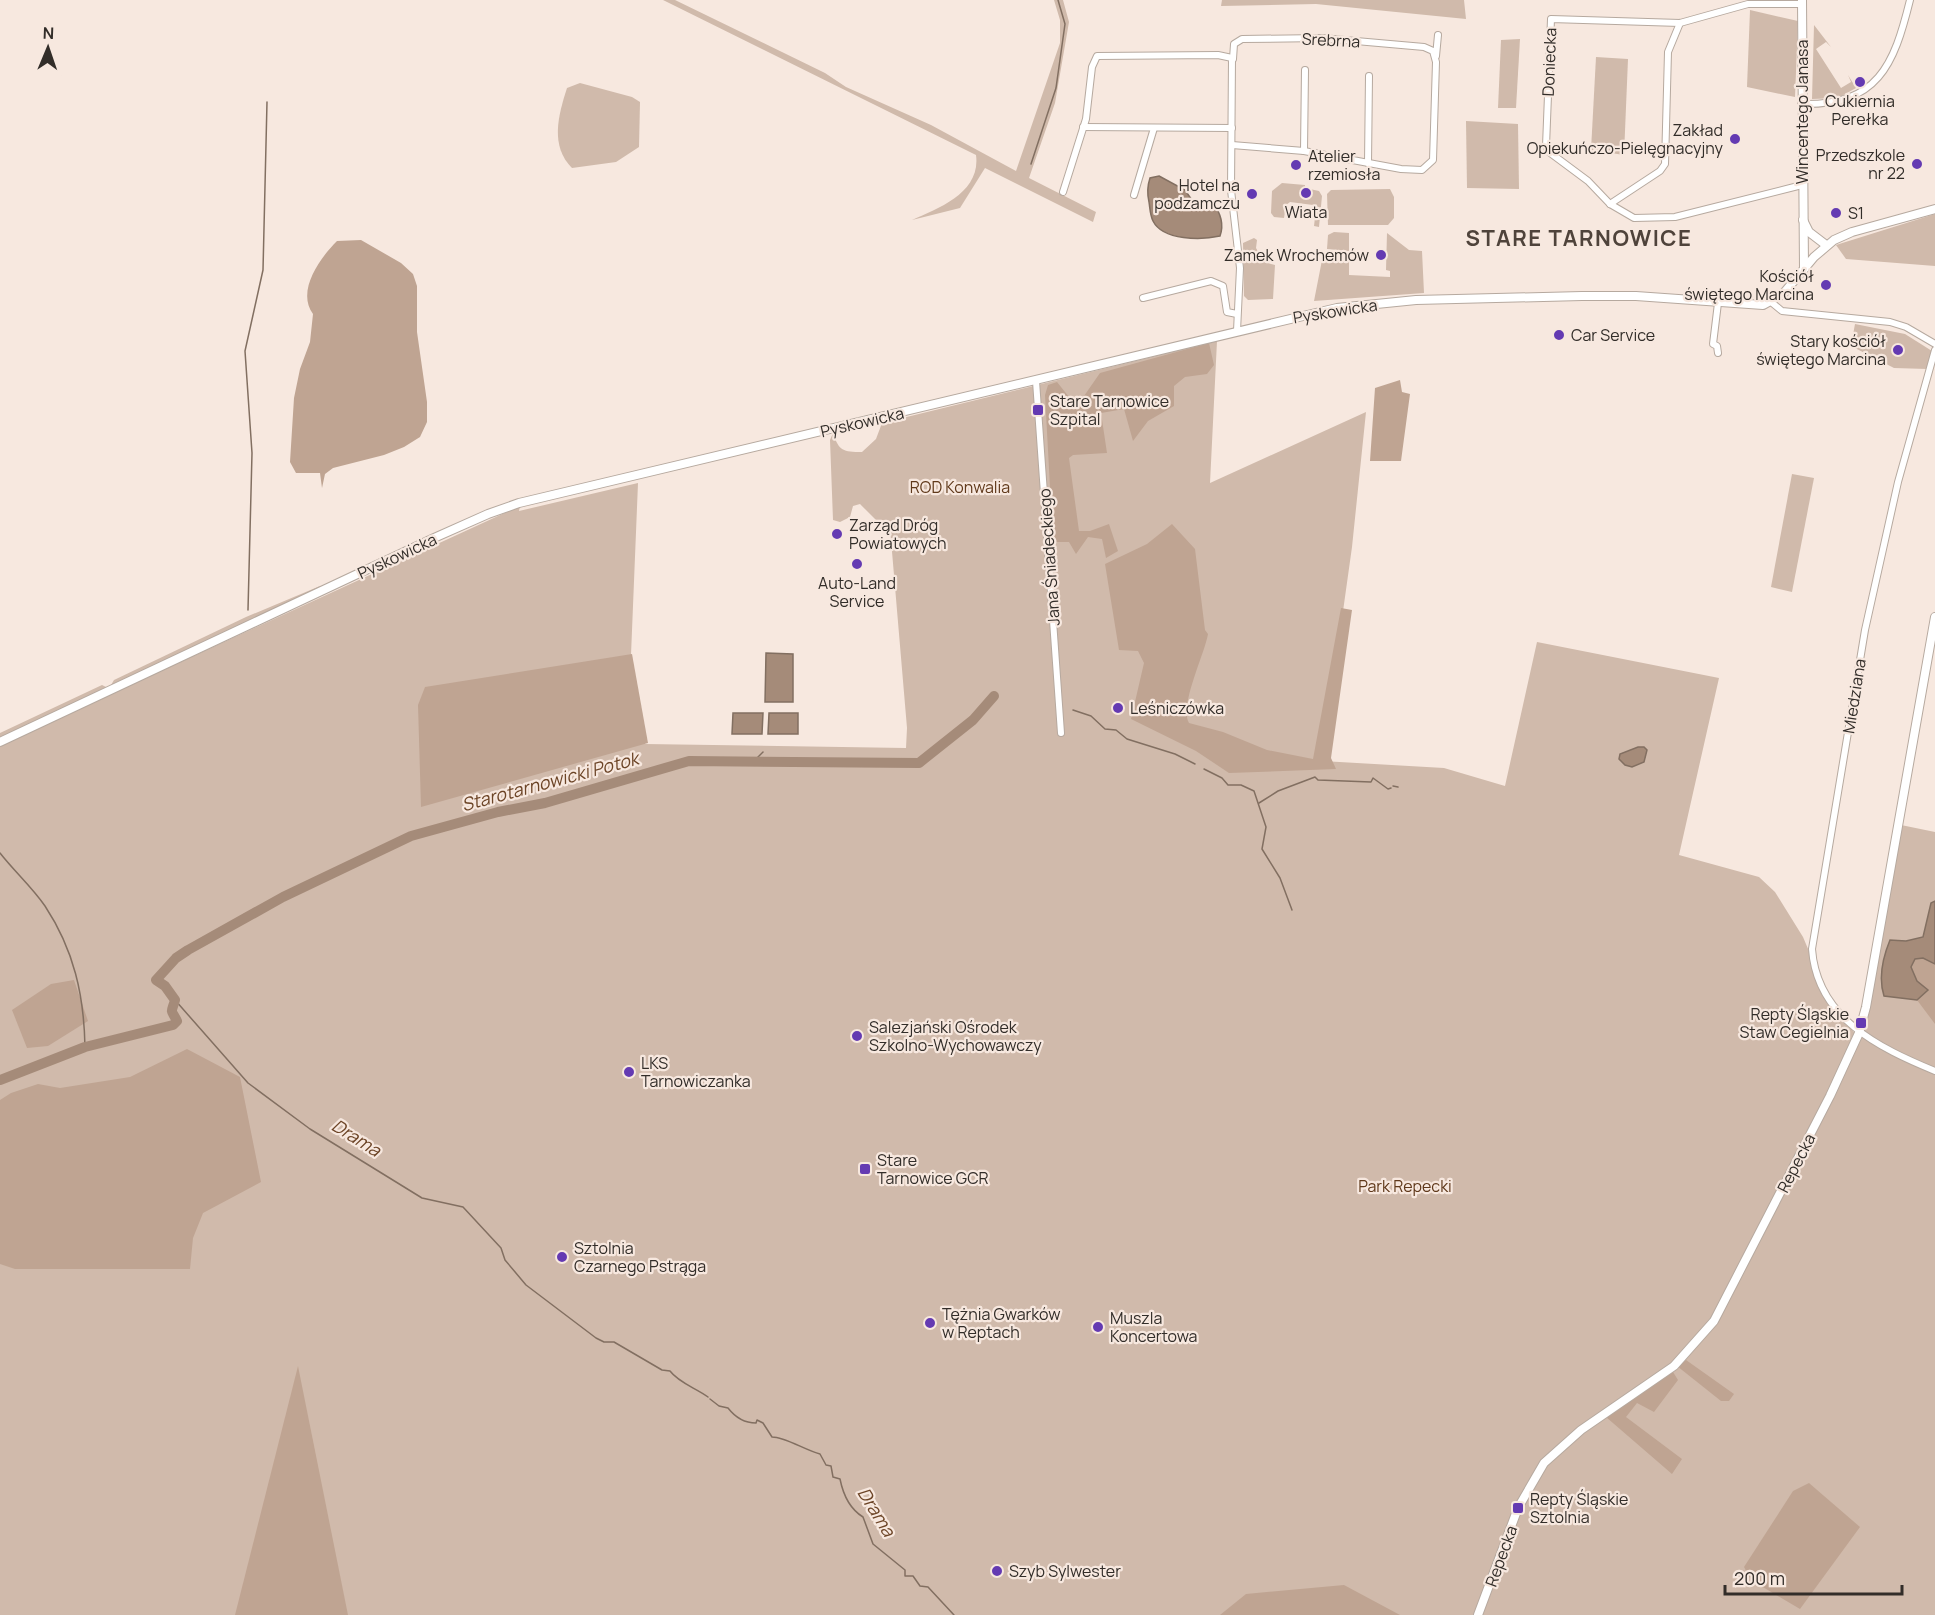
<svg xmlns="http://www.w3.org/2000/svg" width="1935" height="1615" viewBox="0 0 1935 1615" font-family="Manrope,sans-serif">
  <rect width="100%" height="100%" fill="#f7e8df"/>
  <g fill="#d0baab">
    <path d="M 663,0 L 675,0 L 825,73 L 846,87 L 931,125 L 1016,171 L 1060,43 L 1060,20 L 1054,0 L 1063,0 L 1069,22 L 1055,103 L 1029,178 L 1096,212 L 1093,222 L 985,168 L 960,208 L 912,220 C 940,208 981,192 976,155 Z"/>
    <polygon points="1222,0 1464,0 1466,19 1316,4 1221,6"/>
    <polygon points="1750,10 1798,21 1795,97 1747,87"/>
    <polygon points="1814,25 1831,47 1826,42 1816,49 1841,88 1851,82 1848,75 1856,88 1838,98 1812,99"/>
    <polygon points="1520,39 1516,108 1498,108 1501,40"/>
    <polygon points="1596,57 1628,59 1624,155 1591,150"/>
    <path d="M 580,83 L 632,97 L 640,102 L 639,147 L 616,162 L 572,168 C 550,146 558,116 567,88 Z"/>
    <polygon points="1466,121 1518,124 1519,189 1467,188"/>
    <polygon points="1282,183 1305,185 1305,188 1319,191 1322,196 1319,227 1314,226 1316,209 1313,205 1290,202 1286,205 1284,218 1274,217 1271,213 1272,191"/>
    <polygon points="1390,189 1394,197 1394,218 1388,225 1328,225 1327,194 1331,190"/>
    <polygon points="1935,214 1935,266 1846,259 1836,245"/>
    <polygon points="1334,232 1349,233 1349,251 1327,249 1328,235"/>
    <polygon points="1387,233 1409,250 1422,251 1424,293 1314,301 1323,255 1349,256 1349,275 1390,277 1390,271 1386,270"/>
    <polygon points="1254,238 1257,240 1256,248 1264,262 1275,265 1273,299 1248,300 1244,296 1243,243"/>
    <polygon points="1855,324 1905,334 1932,351 1927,369 1894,368 1851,346"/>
    <path d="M 1217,341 L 1210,483 L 1366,412 L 1352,547 L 1322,761 L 1444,768 L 1505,786 L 1537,642 L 1719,678 L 1679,855 L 1759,877 L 1775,892 L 1803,937 L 1836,1015 L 1861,1039 L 1901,825 L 1935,832 L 1935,1615 L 0,1615 L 0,745 L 520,506 L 519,511 L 638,483 L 631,655 L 645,744 L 906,748 L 907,728 L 890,528 L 884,528 L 860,504 L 853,506 L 850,517 L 840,522 L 833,520 L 830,440 L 833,433 C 839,451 843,452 862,452 L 876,439 L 882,423 Z"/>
    <polygon points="1792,474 1814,478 1792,592 1771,587"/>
    <polygon points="320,586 318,590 111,685 114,680 246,617"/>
    <polygon points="102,685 106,687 102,691 0,738 0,733"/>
  </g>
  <g fill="#bfa492">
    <path d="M 361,240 L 401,263 L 413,274 L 417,286 L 417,332 L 427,402 L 427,422 L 420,437 L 404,447 L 384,455 L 333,468 L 325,474 L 322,488 L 320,473 L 296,473 L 290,462 L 294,398 L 300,369 L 310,342 L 313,314 C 296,291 320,258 337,241 Z"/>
    <polygon points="1209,343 1214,365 1207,374 1185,377 1174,386 1174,406 1148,421 1133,441 1124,409 1101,413 1107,453 1073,455 1069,458 1079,531 1090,531 1109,524 1118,551 1106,558 1102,539 1088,537 1076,554 1069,542 1053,542 1045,395 1048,385 1057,382 1069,397 1084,396 1100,373"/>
    <polygon points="1400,380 1402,392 1410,394 1401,461 1370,461 1375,388"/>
    <path d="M 1172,524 L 1195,549 L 1205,630 L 1208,634 C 1204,656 1179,706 1189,723 L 1223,732 L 1267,750 L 1313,759 L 1341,608 L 1352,610 L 1331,758 L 1336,769 L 1229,773 L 1196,751 L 1131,719 L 1144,663 L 1138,651 L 1119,650 L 1105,564 L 1147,544 Z"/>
    <polygon points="632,654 648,743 421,807 418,705 425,687"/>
    <polygon points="1923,958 1935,964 1935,1024 1917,1000 1928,990 1917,981 1911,967 1915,959"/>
    <polygon points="74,980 88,1021 48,1046 27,1048 12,1010 51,984"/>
    <polygon points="187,1049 240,1077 261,1182 203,1213 193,1238 190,1269 15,1269 0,1264 0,1100 11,1093 38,1084 60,1088 130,1077"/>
    <polygon points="1686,1360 1734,1394 1729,1401 1721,1401 1677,1366"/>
    <polygon points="298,1366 348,1615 235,1615"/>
    <polygon points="1673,1372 1678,1380 1654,1412 1637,1403 1626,1417 1682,1459 1672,1474 1606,1417"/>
    <polygon points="1809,1483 1860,1527 1800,1609 1751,1580 1744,1567 1793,1491"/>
    <polygon points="1344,1585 1400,1615 1220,1615 1246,1594"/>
  </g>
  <g fill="#a58b79" stroke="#826f61" stroke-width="1.5">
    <path d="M 1159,176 L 1185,190 L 1196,206 L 1213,204 C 1221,213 1224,225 1220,236 C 1202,240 1163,241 1153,221 C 1150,215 1150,208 1149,202 C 1147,193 1147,187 1150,178 Z"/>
    <polygon points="766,653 793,654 793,702 765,702"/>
    <polygon points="733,713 763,713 762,734 732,734"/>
    <polygon points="769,713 798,713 798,734 768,734"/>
    <polygon points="1638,747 1644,747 1647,750 1644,762 1632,767 1625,765 1619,759 1620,754"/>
    <path d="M 1935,901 L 1935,964 L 1923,958 L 1915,959 L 1911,967 L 1917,981 L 1928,990 L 1917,1000 L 1884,996 C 1878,977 1883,957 1890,940 L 1906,941 L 1923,937 L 1931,903 Z"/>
  </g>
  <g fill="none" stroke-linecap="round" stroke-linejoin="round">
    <g stroke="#826f61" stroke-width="1.5">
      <polyline points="1031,164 1056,88 1065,24 1058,0"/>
      <polyline points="248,610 252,453 245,351 263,270 267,102"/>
      <polyline points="1073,710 1091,716 1105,729 1116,730 1127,739 1175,754 1195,764"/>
      <polyline points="754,761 763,752"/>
      <polyline points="1204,769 1222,778 1228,785 1241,785 1254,791 1266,827 1262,849 1280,878 1292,910"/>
      <polyline points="1393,786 1398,787"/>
      <polyline points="1259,803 1278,791 1315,777 1318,780 1371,782 1373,778 1388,789 1391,788"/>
      <path d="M 0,853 C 14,871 32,887 45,906 C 74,950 84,995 85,1047"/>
      <path d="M 175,1000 L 248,1083 L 310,1129 L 422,1198 L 463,1207 L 501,1248 L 505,1260 L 526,1285 L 596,1338 L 604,1342 L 614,1342 L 662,1370 L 670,1371 C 679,1383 696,1388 708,1397"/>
      <path d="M 710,1399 L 719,1406 L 728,1408 C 735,1417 744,1423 756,1423 L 757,1420 L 763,1423 L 772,1437 C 785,1437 805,1450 820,1454 L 826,1465 L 831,1466 L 833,1477 L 840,1479 C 843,1494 850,1509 863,1517 L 873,1544 L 905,1570 L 905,1576 L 913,1576 L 920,1586 L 928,1587 L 954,1615"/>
    </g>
    <path stroke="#a58b79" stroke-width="10" d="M 0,1080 L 85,1047 L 173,1025 L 177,1021 C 170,1008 171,1014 175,1000 L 165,986 L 156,980 L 176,958 L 188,950 L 283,897 L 411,836 L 498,812 L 545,803 L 689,761 L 919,763 L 973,720 L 994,696"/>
    <g stroke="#b6a99f" stroke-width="8">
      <g id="minor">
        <polyline points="1436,56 1438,35"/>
        <path d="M 1801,104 C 1878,106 1894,65 1910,0"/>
        <polyline points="1083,127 1232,128"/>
        <polyline points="1232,145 1304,151 1401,169 1422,170 1433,160 1436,62 1433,51 1424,47 1322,38 1242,39 1234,44 1233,59"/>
        <polyline points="1304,151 1305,70"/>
        <polyline points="1368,163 1369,76"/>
        <polyline points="1802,185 1675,217 1634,218 1610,204 1588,181 1549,152 1546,146 1551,19 1680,23 1748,4 1803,4"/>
        <polyline points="1063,192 1086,119 1092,67 1097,56 1218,55 1232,58 1231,190 1240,268 1237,331"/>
        <polyline points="1134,195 1154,128"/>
        <polyline points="1610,204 1660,171 1665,164 1668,52 1680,23"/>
        <polyline points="1143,298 1211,281 1223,286 1227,312 1237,314"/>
        <polyline points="1771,302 1782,311 1890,322 1906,327 1935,344"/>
        <path d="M 1935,350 L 1898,482 L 1865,630 L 1812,949 C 1817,1018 1879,1048 1935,1071"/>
        <polyline points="1718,353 1717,346 1713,344 1718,303"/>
        <polyline points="1036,381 1061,733"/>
      </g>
    </g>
    <g stroke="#b6a99f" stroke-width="10">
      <g id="tertiary">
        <polyline points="1802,0 1804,269"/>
        <polyline points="1803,220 1809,232 1826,245"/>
        <polyline points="0,742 434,538 488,514 519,503 1337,308 1416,300 1582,296 1636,296 1763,305 1783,294 1814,257 1834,240 1852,232 1935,209"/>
        <polyline points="1478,1615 1518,1508 1544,1463 1581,1430 1674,1366 1714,1321 1830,1096 1859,1033 1866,1007 1935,617"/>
      </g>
    </g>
    <use href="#minor" stroke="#fff" stroke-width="6"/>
    <use href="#tertiary" stroke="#fff" stroke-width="8"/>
  </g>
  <g fill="#643ab2" stroke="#f7e8df" stroke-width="2">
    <circle cx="1860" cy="82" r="6"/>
    <circle cx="1735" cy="139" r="6"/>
    <circle cx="1917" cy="164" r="6"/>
    <circle cx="1296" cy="165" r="6"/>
    <circle cx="1306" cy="193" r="6"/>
    <circle cx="1252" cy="194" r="6"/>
    <circle cx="1836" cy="213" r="6"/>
    <circle cx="1381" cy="255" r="6"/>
    <circle cx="1826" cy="285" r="6"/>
    <circle cx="1559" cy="335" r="6"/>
    <circle cx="1898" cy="350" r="6"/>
    <rect x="1032" y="404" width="12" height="12" rx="3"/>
    <circle cx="837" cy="534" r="6"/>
    <circle cx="857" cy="564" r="6"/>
    <circle cx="1118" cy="708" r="6"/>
    <rect x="1855" y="1017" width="12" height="12" rx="3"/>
    <circle cx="857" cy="1036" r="6"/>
    <circle cx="629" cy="1072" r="6"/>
    <rect x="859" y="1163" width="12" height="12" rx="3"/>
    <circle cx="562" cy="1257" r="6"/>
    <circle cx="930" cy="1323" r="6"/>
    <circle cx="1098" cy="1327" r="6"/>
    <rect x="1512" y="1502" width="12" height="12" rx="3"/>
    <circle cx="997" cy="1571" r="6"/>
  </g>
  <g text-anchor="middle" stroke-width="4.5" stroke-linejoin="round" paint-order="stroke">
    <g font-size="16" fill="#322d29" stroke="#f7e8df">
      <text transform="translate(1331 40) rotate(3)" y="6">Srebrna</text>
      <text transform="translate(1549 62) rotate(-88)" y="6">Doniecka</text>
      <text transform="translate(1802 112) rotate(-90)" y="6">Wincentego Janasa</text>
      <text transform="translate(1335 311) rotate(-9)" y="6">Pyskowicka</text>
      <text transform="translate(862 422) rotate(-13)" y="6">Pyskowicka</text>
      <text transform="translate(397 556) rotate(-25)" y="6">Pyskowicka</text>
      <text transform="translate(1049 557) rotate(-94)" y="6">Jana Śniadeckiego</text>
      <text transform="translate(1854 696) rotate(-81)" y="6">Miedziana</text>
      <text transform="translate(1796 1163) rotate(-63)" y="6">Repecka</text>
      <text transform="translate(1501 1556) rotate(-70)" y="6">Repecka</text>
    </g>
    <g font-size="16" fill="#322d29" stroke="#f7e8df" text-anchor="start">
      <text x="1860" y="107" text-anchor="middle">Cukiernia<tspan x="1860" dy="18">Perełka</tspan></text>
      <text x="1723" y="136" text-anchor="end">Zakład<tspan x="1723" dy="18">Opiekuńczo-Pielęgnacyjny</tspan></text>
      <text x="1905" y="161" text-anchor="end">Przedszkole<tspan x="1905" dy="18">nr 22</tspan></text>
      <text x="1308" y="162">Atelier<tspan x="1308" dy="18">rzemiosła</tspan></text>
      <text x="1240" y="191" text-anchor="end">Hotel na<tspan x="1240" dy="18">podzamczu</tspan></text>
      <text x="1306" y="218" text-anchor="middle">Wiata</text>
      <text x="1848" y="219">S1</text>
      <text x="1369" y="261" text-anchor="end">Zamek Wrochemów</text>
      <text x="1814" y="282" text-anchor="end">Kościół<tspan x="1814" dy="18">świętego Marcina</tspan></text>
      <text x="1571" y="341">Car Service</text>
      <text x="1886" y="347" text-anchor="end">Stary kościół<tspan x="1886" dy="18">świętego Marcina</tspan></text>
      <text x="1050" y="407">Stare Tarnowice<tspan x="1050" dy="18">Szpital</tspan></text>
      <text x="849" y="531">Zarząd Dróg<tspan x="849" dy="18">Powiatowych</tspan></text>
      <text x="857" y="589" text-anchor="middle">Auto-Land<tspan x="857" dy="18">Service</tspan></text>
      <text x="1130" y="714">Leśniczówka</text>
      <text x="1849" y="1020" text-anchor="end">Repty Śląskie<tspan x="1849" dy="18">Staw Cegielnia</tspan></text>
      <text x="869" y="1033">Salezjański Ośrodek<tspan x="869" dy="18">Szkolno-Wychowawczy</tspan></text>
      <text x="641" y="1069">LKS<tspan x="641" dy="18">Tarnowiczanka</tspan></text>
      <text x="877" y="1166">Stare<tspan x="877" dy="18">Tarnowice GCR</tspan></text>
      <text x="574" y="1254">Sztolnia<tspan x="574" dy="18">Czarnego Pstrąga</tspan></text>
      <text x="942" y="1320">Tężnia Gwarków<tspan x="942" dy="18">w Reptach</tspan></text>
      <text x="1110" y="1324">Muszla<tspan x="1110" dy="18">Koncertowa</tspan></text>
      <text x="1530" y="1505">Repty Śląskie<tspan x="1530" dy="18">Sztolnia</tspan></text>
      <text x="1009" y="1577">Szyb Sylwester</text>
    </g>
    <g font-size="16" fill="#60391b" stroke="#f7e8df">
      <text x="960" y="493">ROD Konwalia</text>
      <text x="1405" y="1192">Park Repecki</text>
    </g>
    <g font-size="18" font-style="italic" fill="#6c4426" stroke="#f7e8df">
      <text transform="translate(550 782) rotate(-15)" y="6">Starotarnowicki Potok</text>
      <text transform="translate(356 1138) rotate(32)" y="6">Drama</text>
      <text transform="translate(876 1512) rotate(58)" y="6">Drama</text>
    </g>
    <g font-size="22" font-weight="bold" letter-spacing="1.5" fill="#4f433b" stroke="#f7e8df">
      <text x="1579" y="246">STARE TARNOWICE</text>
    </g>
  </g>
  <g transform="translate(48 48) rotate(2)" stroke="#f7e8df" stroke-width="4.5" paint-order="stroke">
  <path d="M0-4.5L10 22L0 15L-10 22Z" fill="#322d29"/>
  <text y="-9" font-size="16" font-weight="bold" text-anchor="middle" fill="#322d29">N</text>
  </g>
  <path d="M1725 1585v9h177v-9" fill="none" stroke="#322d29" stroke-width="3"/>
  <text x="1734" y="1585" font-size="18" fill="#322d29" stroke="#f7e8df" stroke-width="4.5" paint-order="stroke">200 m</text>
</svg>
